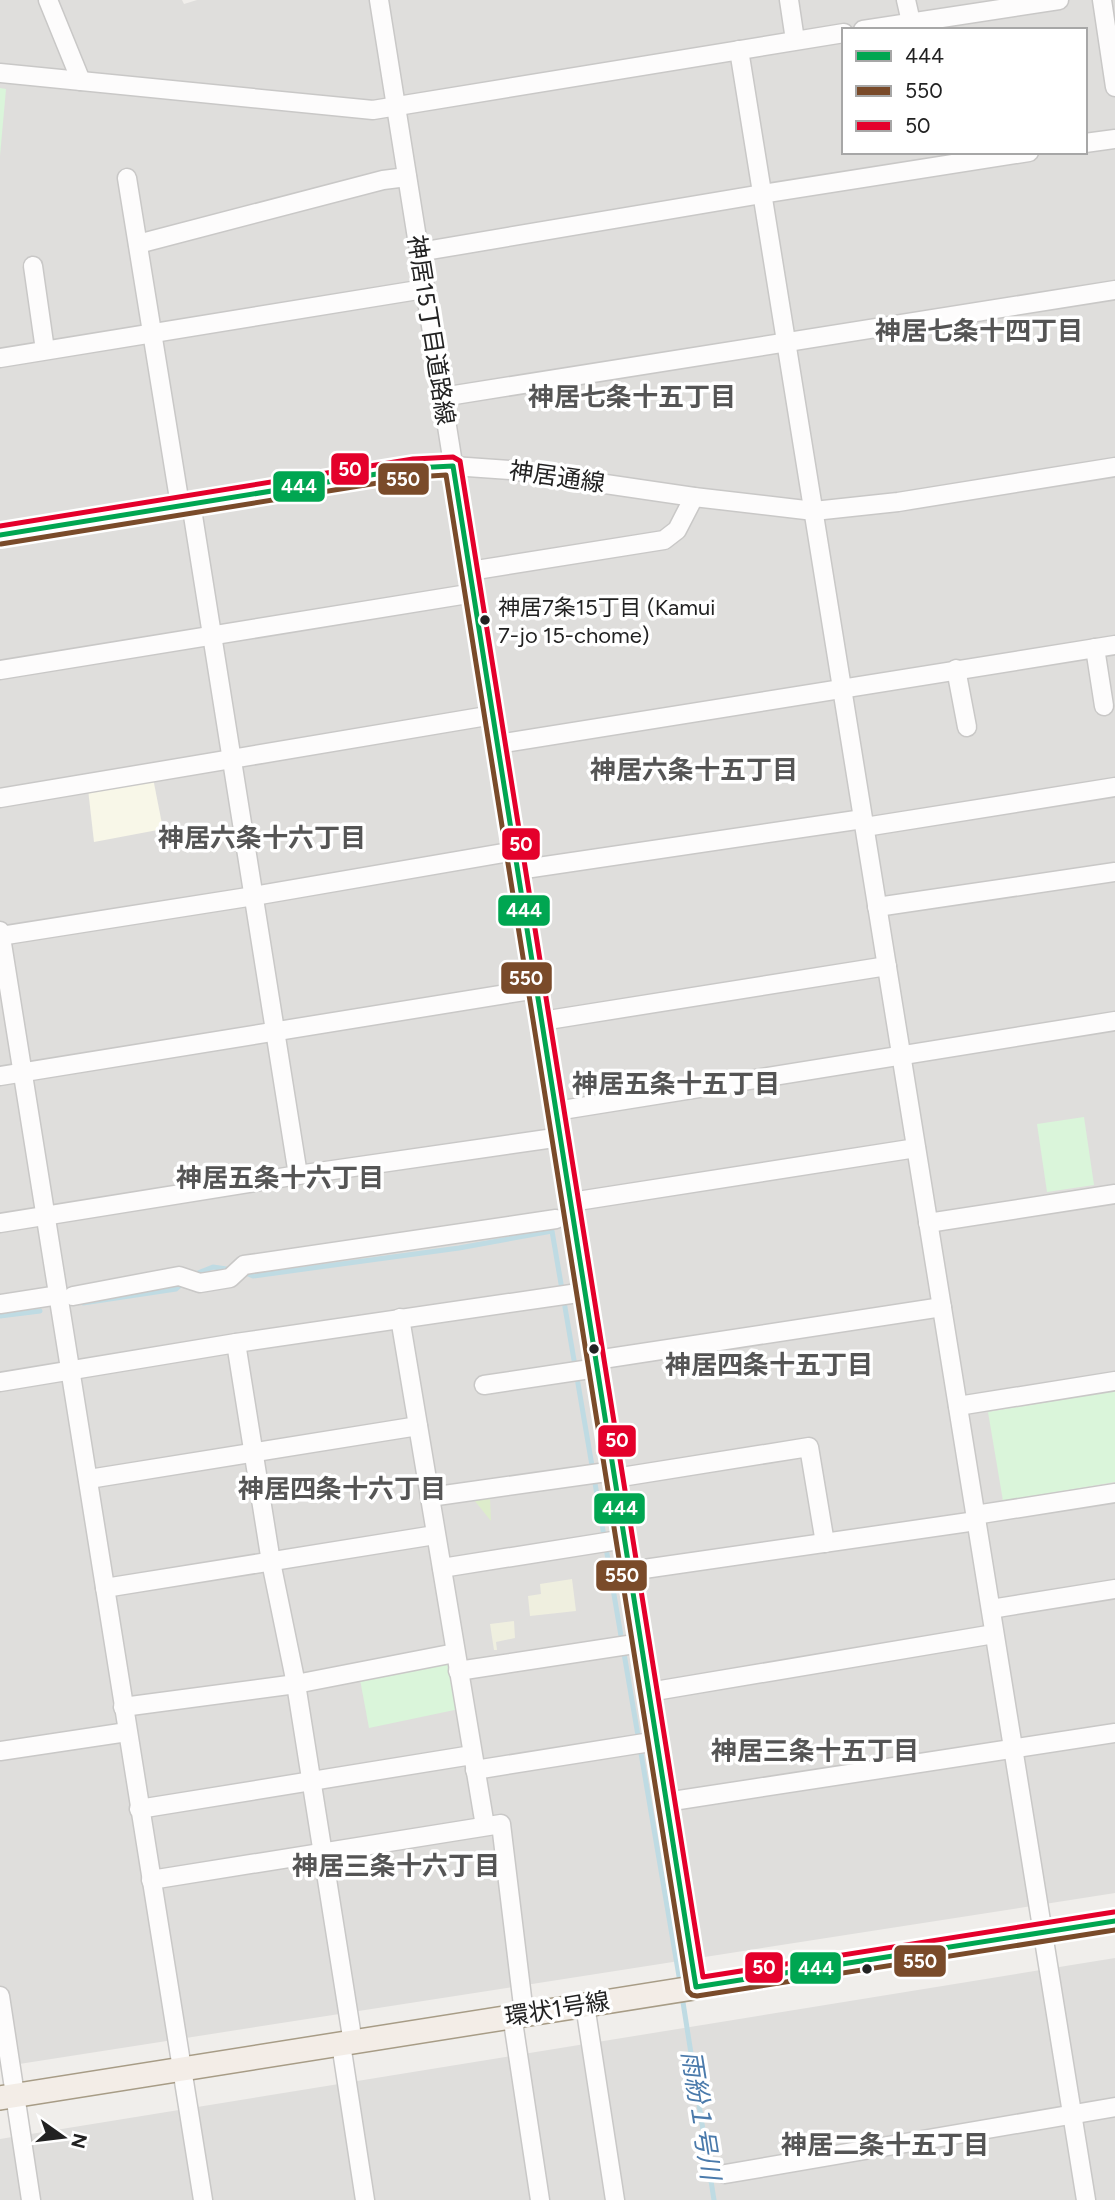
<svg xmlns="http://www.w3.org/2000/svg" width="1115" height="2200" viewBox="0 0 1115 2200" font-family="Figtree,'Noto Sans JP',sans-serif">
  <rect width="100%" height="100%" fill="#f0eeeb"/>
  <g fill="#dfdedc" fill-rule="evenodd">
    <path d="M 0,0 L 182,0 L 184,4 L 197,0 L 1115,0 L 1115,1893 L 0,2067 ZM 844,30 L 1085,30 L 1085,152 L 844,152 Z"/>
    <polygon points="1115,1958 1115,2200 0,2200 0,2139"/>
  </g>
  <polygon fill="#f8f7e8" points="153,778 163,829 94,842 88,789"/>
  <g fill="#efefdf">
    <polygon points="572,1579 576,1611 530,1616 528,1596 541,1594 540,1584"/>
    <polygon points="514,1621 515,1638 496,1642 497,1650 494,1650 490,1624"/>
  </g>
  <polygon fill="#ddeccb" points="490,1498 491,1521 474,1500"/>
  <g fill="#daf5da">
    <polygon points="0,88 6,89 0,156"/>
    <polygon points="1084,1117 1094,1185 1047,1192 1037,1124"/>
    <polygon points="1115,1391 1115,1482 1003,1501 988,1412"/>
    <polygon points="452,1656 464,1708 369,1728 359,1674"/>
  </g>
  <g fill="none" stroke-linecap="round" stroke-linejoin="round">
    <g stroke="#bfdbe3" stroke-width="5">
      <polyline points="243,1272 253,1276 459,1248 552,1231 680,1982"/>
      <polyline points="193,1275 213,1267 233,1270"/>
      <polyline points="83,1303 176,1289 185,1281"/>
      <polyline points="0,1316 40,1311"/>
      <polyline points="682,1996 714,2200"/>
    </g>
    <g stroke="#c9c8c7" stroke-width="21">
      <g id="minor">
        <polyline points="48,0 81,81"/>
        <polyline points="379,0 696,1987"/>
        <polyline points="789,0 795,40"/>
        <polyline points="906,0 911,22"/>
        <polyline points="1102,0 1115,87"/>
        <polyline points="863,30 1059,0"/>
        <polyline points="739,50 1086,2200"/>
        <polyline points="0,73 373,110 844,33"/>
        <polyline points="1085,143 1115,139"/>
        <polyline points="127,178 180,505"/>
        <polyline points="138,244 383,180 407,177"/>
        <polyline points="419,252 762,194 1029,152"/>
        <polyline points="33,266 45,350"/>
        <polyline points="0,358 424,289"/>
        <polyline points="442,397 1115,290"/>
        <polyline points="191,503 298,1175"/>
        <polyline points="0,535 414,468 453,466 510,470 694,497 814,511 898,502 1115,467"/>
        <polyline points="470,571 664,540 677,530 694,497"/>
        <polyline points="1095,648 1104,706"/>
        <polyline points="956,669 967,727"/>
        <polyline points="0,670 474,593"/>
        <polyline points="498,744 1115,645"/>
        <polyline points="0,798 493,715"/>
        <polyline points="865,827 1115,787"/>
        <polyline points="518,870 863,819"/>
        <polyline points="877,907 1115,872"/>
        <polyline points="0,931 203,2200"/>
        <polyline points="0,936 254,896 515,851"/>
        <polyline points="542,1021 887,966"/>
        <polyline points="0,1076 537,989"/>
        <polyline points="556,1111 1115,1021"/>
        <polyline points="571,1202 916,1148"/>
        <polyline points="0,1223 298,1175 561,1137"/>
        <polyline points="928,1223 1115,1194"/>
        <polyline points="73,1296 179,1276 200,1283 230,1278 244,1265 556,1219"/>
        <polyline points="0,1304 59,1295"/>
        <polyline points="400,1318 485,1826"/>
        <polyline points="236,1343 271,1562 296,1684 353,2043"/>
        <polyline points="596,1360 942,1307"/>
        <polyline points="0,1382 236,1343 585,1292"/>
        <polyline points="484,1385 597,1368"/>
        <polyline points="958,1406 1115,1381"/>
        <polyline points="615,1478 809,1447 825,1543"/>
        <polyline points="89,1479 418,1426"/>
        <polyline points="430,1497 614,1471"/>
        <polyline points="975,1515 1115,1493"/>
        <polyline points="442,1568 625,1539"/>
        <polyline points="630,1571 976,1521"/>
        <polyline points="105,1588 435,1535"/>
        <polyline points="991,1609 1115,1589"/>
        <polyline points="458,1671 641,1643"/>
        <polyline points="649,1692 994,1634"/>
        <polyline points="123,1707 296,1684 455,1653"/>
        <polyline points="0,1751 127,1732"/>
        <polyline points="475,1770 657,1741"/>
        <polyline points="666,1802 1115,1733"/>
        <polyline points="139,1809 472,1755"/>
        <polyline points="151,1880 501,1824 524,2014"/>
        <polyline points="0,1996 31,2200"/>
        <polyline points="585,2005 615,2200"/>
        <polyline points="512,2015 540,2200"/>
        <polyline points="341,2044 365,2200"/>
        <polyline points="725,2174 1115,2107"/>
      </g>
    </g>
    <g stroke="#a79c86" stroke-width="26">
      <polyline id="major" points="0,2098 1115,1921"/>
    </g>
    <use href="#minor" stroke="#fdfcfc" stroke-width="18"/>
    <use href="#major" stroke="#f3ede7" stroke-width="23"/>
    <g stroke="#fff" stroke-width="10">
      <polyline id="bus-1" points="0,535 414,468 453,466 696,1987 1115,1921"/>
    </g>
    <g stroke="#fff" stroke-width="10">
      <polyline id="bus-2" points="1,544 415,477 446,475 688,1991 692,1995 697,1996 1115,1930"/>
    </g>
    <g stroke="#fff" stroke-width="10">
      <polyline id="bus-3" points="0,526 413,459 453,457 460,461 703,1977 1114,1912"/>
    </g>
    <use href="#bus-1" stroke="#00a651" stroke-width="5"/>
    <use href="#bus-2" stroke="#7a4b2a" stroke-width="5"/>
    <use href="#bus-3" stroke="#e4002b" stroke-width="5"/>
  </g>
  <g fill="#222" stroke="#fff" stroke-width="2.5">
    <circle cx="485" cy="620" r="6"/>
    <circle cx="594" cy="1349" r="6"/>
    <circle cx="867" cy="1969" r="6"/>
  </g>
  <g text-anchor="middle" stroke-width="7" stroke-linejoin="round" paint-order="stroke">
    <g font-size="22" fill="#222" stroke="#fff" text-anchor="start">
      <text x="498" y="615">神居7条15丁目 (Kamui<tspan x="498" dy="28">7-jo 15-chome)</tspan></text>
    </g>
    <g font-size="24" fill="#222" stroke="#fff">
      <text transform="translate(431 330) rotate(81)" y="8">神居15丁目道路線</text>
      <text transform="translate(557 477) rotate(8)" y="8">神居通線</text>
      <text transform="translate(557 2009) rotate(-9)" y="8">環状1号線</text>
    </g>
    <g font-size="26" font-weight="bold" fill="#555" stroke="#fff">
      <text x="979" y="340">神居七条十四丁目</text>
      <text x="632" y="406">神居七条十五丁目</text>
      <text x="694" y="779">神居六条十五丁目</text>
      <text x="262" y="847">神居六条十六丁目</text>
      <text x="676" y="1093">神居五条十五丁目</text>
      <text x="280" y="1187">神居五条十六丁目</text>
      <text x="769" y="1374">神居四条十五丁目</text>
      <text x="342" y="1498">神居四条十六丁目</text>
      <text x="815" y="1760">神居三条十五丁目</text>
      <text x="396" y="1875">神居三条十六丁目</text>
      <text x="885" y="2154">神居二条十五丁目</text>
    </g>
    <g font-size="26" font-style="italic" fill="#4a7aab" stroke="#fff">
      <text transform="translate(701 2115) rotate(81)" y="9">雨紛１号川</text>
    </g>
  </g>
  <g stroke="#fff" stroke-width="2.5">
    <rect x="330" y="452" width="40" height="34" rx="7" fill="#e4002b"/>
    <rect x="377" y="462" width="53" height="34" rx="7" fill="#7a4b2a"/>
    <rect x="272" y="470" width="54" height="33" rx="7" fill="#00a651"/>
    <rect x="501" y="827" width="40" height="34" rx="7" fill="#e4002b"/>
    <rect x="497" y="894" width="54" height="33" rx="7" fill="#00a651"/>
    <rect x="500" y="961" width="53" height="34" rx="7" fill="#7a4b2a"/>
    <rect x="597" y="1424" width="40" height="34" rx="7" fill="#e4002b"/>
    <rect x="593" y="1492" width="53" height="33" rx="7" fill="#00a651"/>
    <rect x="595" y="1559" width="53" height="33" rx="7" fill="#7a4b2a"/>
    <rect x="893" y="1944" width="54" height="34" rx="7" fill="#7a4b2a"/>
    <rect x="744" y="1951" width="40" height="33" rx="7" fill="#e4002b"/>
    <rect x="789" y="1951" width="53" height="34" rx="7" fill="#00a651"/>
  </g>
  <g font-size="19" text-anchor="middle" font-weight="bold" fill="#fff">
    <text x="350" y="476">50</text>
    <text x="403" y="486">550</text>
    <text x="299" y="493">444</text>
    <text x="521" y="851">50</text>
    <text x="524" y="917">444</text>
    <text x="526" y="985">550</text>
    <text x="617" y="1447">50</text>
    <text x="620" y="1515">444</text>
    <text x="622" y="1582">550</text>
    <text x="920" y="1968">550</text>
    <text x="764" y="1974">50</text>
    <text x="816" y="1975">444</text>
  </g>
  <rect x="842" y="28" width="245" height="126" fill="#ffffff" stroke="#a7a7a7" stroke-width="2"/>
  <rect x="856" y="51" width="35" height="10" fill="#00a651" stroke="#a7a7a7" stroke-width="2"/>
  <text x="905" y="63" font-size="21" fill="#222222">444</text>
  <rect x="856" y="86" width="35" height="10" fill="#7a4b2a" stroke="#a7a7a7" stroke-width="2"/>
  <text x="905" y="98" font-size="21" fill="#222222">550</text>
  <rect x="856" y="121" width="35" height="10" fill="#e4002b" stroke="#a7a7a7" stroke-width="2"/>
  <text x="905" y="133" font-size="21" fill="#222222">50</text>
  <g transform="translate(63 2137) rotate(104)" stroke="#ffffff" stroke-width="5" paint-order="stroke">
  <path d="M0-5L12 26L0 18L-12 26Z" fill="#222222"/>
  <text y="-10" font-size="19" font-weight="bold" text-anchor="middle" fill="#222222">N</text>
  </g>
</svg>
